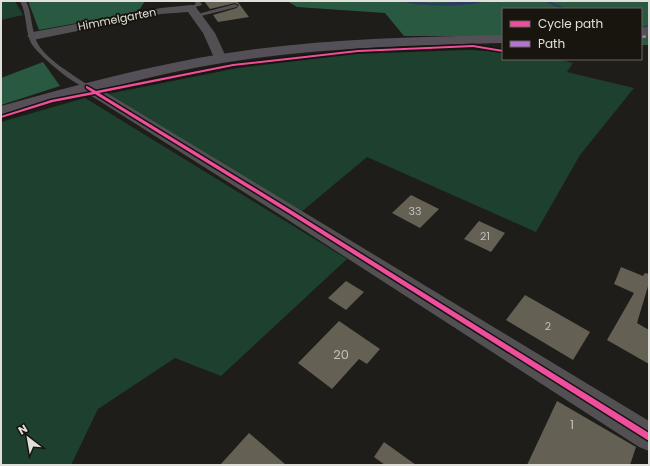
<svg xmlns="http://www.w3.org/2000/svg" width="650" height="466" viewBox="0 0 650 466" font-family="Poppins,sans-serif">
  <rect width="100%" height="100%" fill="#1e1d19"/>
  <g fill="#1e402f">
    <polygon points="1,1 15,1 23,15 1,20"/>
    <polygon points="469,50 503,52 503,59 558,59 573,63 567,72 634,88 580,155 536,232 367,157 300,213 108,94 238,68 357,54"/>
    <polygon points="85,98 347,259 221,376 175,358 98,409 71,465 1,465 1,122"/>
  </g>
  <g fill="#295941">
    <polygon points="28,1 145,1 138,12 39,30"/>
    <polygon points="287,1 649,1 649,45 641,45 641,9 503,9 503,43 477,36 404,36 385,13 297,7"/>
    <polygon points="43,62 60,86 1,105 1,78"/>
  </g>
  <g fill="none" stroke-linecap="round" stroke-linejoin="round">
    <g fill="#2b3c61" fill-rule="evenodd">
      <path d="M 402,1 L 434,3 L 485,1 C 472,7 415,7 402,1 Z"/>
      <polygon points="543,1 548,1 568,9 563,9"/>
      <polygon points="649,25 649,27 641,28 641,26"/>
    </g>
  </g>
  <g fill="#646054">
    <polygon points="204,1 237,1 249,17 218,22 213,15 237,8 239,5 235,3 210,9"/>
    <polygon points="411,195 439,209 420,228 392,213"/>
    <polygon points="479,221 505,233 491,252 464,239"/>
    <polygon points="621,267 643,276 645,273 649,274 649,283 637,323 649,330 649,364 607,340 634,293 614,284"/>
    <polygon points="346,281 364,292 346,310 328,298"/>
    <polygon points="525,295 590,332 573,360 506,320"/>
    <polygon points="339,321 380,349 367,364 359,359 332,389 298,363"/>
    <polygon points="557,401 636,447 630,465 527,465"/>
    <polygon points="249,433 286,465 220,465"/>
    <polygon points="384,442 416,465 385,465 374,457"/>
  </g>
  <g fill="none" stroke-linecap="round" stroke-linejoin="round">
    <g fill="#525053" fill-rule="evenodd">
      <path d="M 20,1 L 26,1 C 32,13 31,27 36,40 C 43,58 74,75 89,86 L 89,88 C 79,90 37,54 31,43 C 25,30 27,14 20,1 Z"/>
      <polygon points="194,1 200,1 202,5 189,9 189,7 196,4"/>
      <polygon points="235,4 238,6 237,7 197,17 194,15"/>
    </g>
    <g fill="#525053" fill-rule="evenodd">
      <polygon points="191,5 195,6 215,33 227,59 226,62 216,62 203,33 188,12 161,14 33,40 27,36 33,32 161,8"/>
      <polygon points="87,83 92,84 649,421 649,451 639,447 285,218 82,90 80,87 82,84"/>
    </g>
    <g fill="#555057" fill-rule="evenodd">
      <polygon points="649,27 649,35 641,36 641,28"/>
      <path d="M 503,35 L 503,43 C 411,45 319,48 228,62 C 151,74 77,97 1,116 L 1,106 C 76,85 151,65 228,53 C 319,39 411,37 503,35 Z"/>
    </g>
    <polyline stroke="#b673d3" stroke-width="2.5" stroke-dasharray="5 2.5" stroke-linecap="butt" points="641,37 649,36"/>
    <g stroke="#17150d" stroke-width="3">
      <polygon id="cycleway" points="473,45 503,50 503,52 473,47 358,52 233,66 99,93 294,212 649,433 649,441 290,214 95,94 53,102 1,118 1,116 51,100 92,92 86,88 86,86 87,86 96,91 233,64 358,50"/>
    </g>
    <use href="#cycleway" fill="#ef4d9e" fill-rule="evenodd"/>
  </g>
  <g text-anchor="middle" stroke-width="4" stroke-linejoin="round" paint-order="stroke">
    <g font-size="11" fill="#e1dfd9" stroke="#17150d">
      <text transform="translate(117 19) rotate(-11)" y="4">Himmelgarten</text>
    </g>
    <g font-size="11" fill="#c2bfb8">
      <text x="415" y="215">33</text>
      <text x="485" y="240">21</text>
      <text x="548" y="330">2</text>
    </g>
    <g font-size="13" fill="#c2bfb8">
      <text x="341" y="359">20</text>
      <text x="572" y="429">1</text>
    </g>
  </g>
  <rect width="650" height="466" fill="none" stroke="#e1dfd9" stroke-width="4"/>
  <rect x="502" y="8" width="140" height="52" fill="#17150d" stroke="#68665f"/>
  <rect x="510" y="21" width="20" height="6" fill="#ef4d9e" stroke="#68665f"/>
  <text x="538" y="28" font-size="12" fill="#e1dfd9">Cycle path</text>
  <rect x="510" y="41" width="20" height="6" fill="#b673d3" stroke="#68665f"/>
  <text x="538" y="48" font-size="12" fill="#e1dfd9">Path</text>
  <g transform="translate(28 438) rotate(329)" stroke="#17150d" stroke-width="3" paint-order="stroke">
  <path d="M0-3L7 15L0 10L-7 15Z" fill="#e1dfd9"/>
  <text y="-6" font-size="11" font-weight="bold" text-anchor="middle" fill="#e1dfd9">N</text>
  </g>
</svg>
